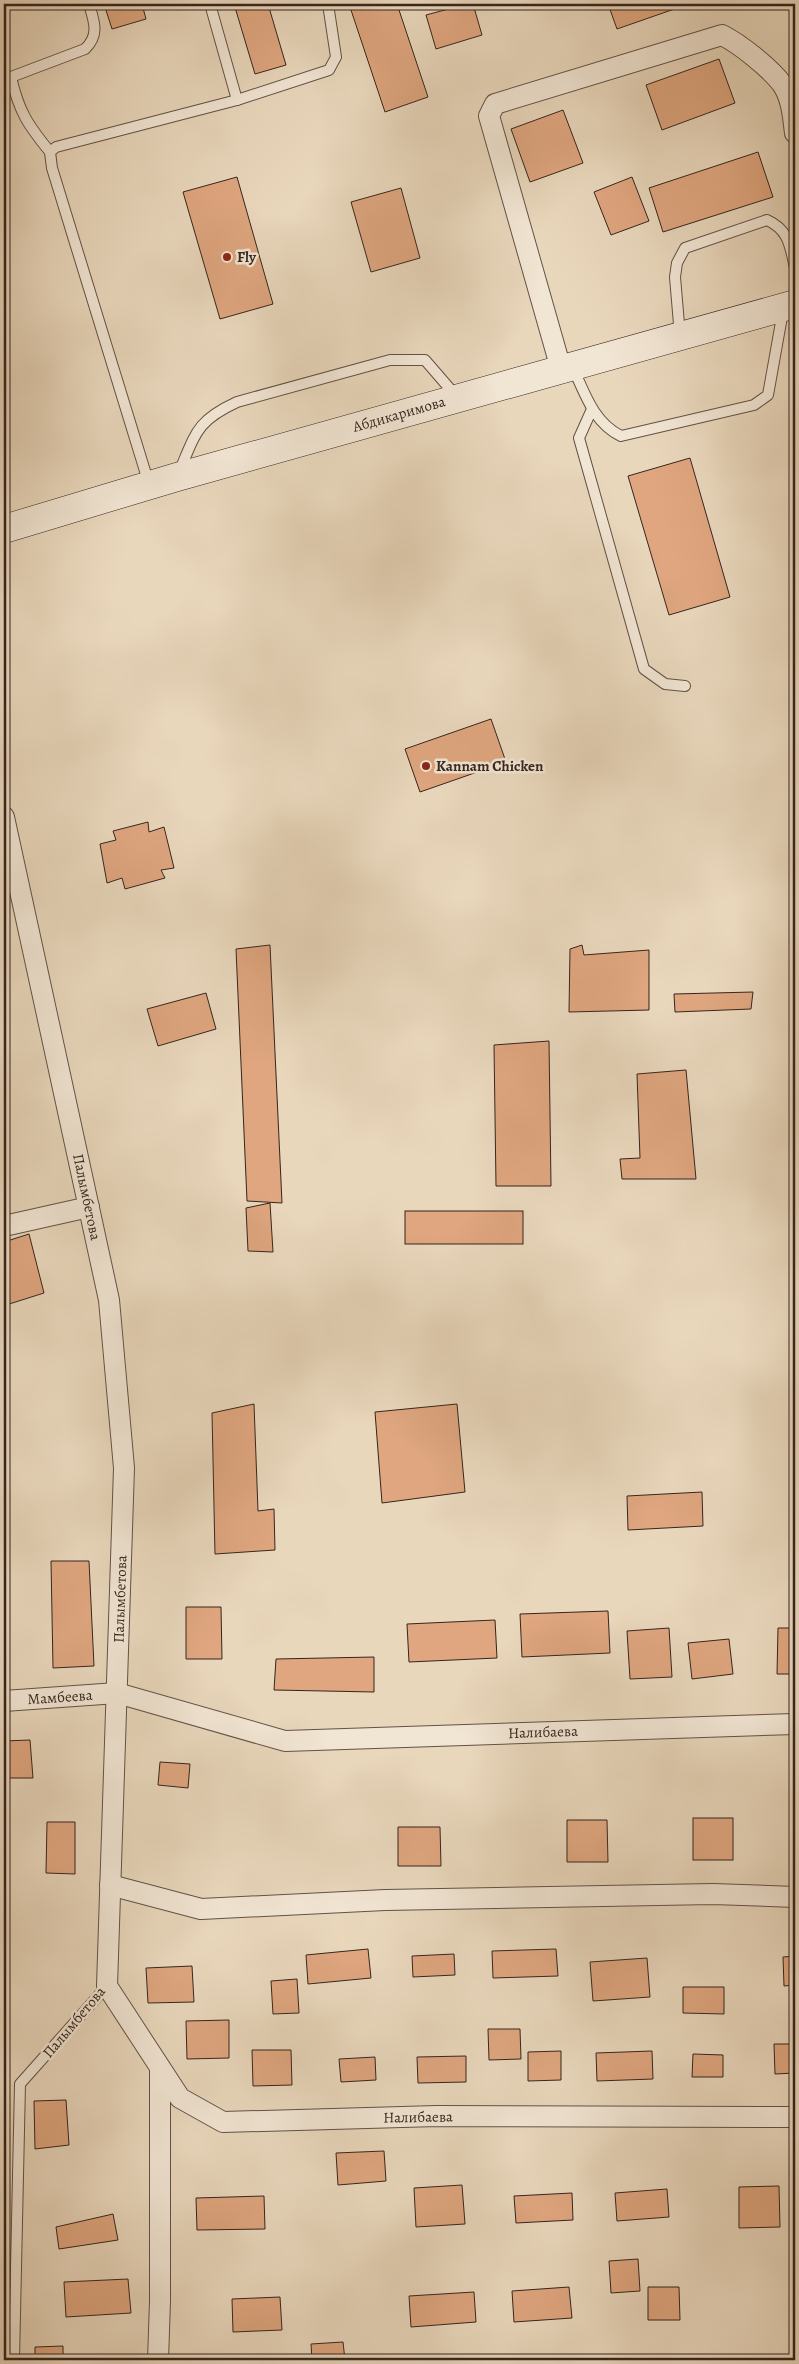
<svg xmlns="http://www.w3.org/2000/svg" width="799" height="2364" viewBox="0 0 799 2364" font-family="Alegreya,serif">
  <rect width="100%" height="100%" fill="#e9d7bc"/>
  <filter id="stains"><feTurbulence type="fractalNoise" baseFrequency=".004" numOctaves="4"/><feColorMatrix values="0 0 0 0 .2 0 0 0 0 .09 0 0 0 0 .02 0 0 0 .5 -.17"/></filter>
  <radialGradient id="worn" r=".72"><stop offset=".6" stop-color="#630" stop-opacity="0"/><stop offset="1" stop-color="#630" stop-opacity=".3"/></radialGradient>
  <g fill="#dfa67f" stroke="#35251f">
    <polygon points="104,4 142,4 146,19 112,29"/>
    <polygon points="234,4 268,4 286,65 255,74"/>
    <polygon points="349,4 397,4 428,97 385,112"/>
    <polygon points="467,4 473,4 482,35 436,49 426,15"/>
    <polygon points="608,4 682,4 683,6 617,29"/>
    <polygon points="719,59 735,103 662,130 646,85"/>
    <polygon points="563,110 583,163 530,182 511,129"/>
    <polygon points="758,152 773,197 663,232 649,188"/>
    <polygon points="237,177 273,304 220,319 183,192"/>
    <polygon points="632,177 649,221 611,235 594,192"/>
    <polygon points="401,188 420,258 371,272 351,202"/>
    <polygon points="690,458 730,597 669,615 628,476"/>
    <polygon points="491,719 506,762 420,792 405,749"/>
    <polygon points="148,822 149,832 164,827 174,868 161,870 165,878 125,889 122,878 107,883 100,844 116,840 113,831"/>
    <polygon points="270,945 282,1203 247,1201 236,949"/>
    <polygon points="582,945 584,955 649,950 649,1010 569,1012 570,949"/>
    <polygon points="753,992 751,1009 675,1012 674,994"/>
    <polygon points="206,993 216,1029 158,1046 147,1009"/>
    <polygon points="549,1041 551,1186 496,1186 494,1045"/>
    <polygon points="686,1070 696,1179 622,1179 620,1159 640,1158 637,1074"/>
    <polygon points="270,1203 273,1252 248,1251 246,1208"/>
    <rect x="405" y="1211" width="118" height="33"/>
    <polygon points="29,1234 44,1293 6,1305 4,1296 4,1242"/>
    <polygon points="254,1404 258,1511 274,1509 275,1550 215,1554 212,1413"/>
    <polygon points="457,1404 465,1492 382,1503 375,1412"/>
    <polygon points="702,1492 703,1526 628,1530 627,1496"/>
    <polygon points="51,1561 89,1561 94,1666 53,1668"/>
    <polygon points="186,1607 221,1607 222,1659 186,1659"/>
    <polygon points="608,1611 610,1653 522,1657 520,1614"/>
    <polygon points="495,1620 497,1658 409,1662 407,1624"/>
    <polygon points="669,1628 672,1677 630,1679 627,1631"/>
    <polygon points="778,1628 795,1628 795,1674 777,1674"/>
    <polygon points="729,1639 733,1674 692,1679 688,1643"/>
    <polygon points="374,1657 374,1692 274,1690 276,1659"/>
    <polygon points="30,1740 33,1778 4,1778 4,1741"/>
    <polygon points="160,1762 190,1764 188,1788 158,1785"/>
    <rect x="693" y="1818" width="40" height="42"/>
    <polygon points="567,1820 607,1820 608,1862 567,1862"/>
    <polygon points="47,1822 75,1822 75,1874 46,1873"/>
    <polygon points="398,1827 440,1827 441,1866 398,1866"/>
    <polygon points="368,1949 371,1978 308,1984 306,1955"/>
    <polygon points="556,1949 558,1976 493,1978 492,1951"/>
    <polygon points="454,1954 455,1975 413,1977 412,1956"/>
    <polygon points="795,1956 795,1985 784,1986 783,1957"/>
    <polygon points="647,1958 650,1997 593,2001 590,1962"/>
    <polygon points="192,1966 194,2002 148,2003 146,1968"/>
    <polygon points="297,1979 299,2013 273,2014 271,1981"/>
    <polygon points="683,1987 724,1987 724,2014 683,2013"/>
    <polygon points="229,2020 229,2058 187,2059 186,2021"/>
    <polygon points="488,2029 520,2029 521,2059 489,2060"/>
    <polygon points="774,2044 795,2044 795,2073 775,2074"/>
    <polygon points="252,2050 291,2050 292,2085 253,2086"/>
    <polygon points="561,2051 561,2080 528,2081 528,2052"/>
    <polygon points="652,2051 653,2079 597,2081 596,2053"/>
    <polygon points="693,2054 723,2055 723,2077 692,2077"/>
    <polygon points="466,2056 466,2082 418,2083 417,2057"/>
    <polygon points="375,2057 376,2080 341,2082 339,2059"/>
    <polygon points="66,2100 69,2145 35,2149 34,2101"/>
    <polygon points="384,2151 386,2181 338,2185 336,2153"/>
    <polygon points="462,2185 465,2224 416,2227 414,2188"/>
    <polygon points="779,2186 780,2227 739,2228 739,2187"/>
    <polygon points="667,2189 669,2217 617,2221 615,2193"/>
    <polygon points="572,2193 573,2220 516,2223 514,2196"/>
    <polygon points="264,2196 265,2229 197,2230 196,2198"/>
    <polygon points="113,2214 118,2240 59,2249 56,2227"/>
    <polygon points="638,2259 640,2291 611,2293 609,2261"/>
    <polygon points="128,2279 131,2313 66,2317 64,2282"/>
    <polygon points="569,2287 572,2318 514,2322 512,2291"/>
    <polygon points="648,2287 679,2287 680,2320 648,2320"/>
    <polygon points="474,2292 476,2322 411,2327 409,2296"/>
    <polygon points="280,2297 282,2330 233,2332 232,2299"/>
    <polygon points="343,2342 345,2360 312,2360 311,2344"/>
    <polygon points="63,2346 63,2360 35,2360 35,2347"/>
  </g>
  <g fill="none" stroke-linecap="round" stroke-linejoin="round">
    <g stroke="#625246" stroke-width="12">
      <g id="service">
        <polyline points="210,4 237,100"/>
        <path d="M 50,152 C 28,125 19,112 11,77 L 85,49 C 100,35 94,21 89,4"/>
        <path d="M 680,336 L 675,277 L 677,263 L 685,248 L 767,220 C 789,230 790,246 795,268"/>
        <path d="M 573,368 C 585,394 594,423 621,436 L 754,405 L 768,395 L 783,311"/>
        <polyline points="592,409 579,438 644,669 665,684 685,686"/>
        <path d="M 179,472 C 196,433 196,421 237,402 L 390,360 L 425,360 L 457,397"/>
        <polyline points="149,484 52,168 50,152 56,147 237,100 329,70 336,57 328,4"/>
        <polyline points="14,2360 20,2084 107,1986"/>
      </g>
    </g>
    <g stroke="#625246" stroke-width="22">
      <g id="minor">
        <path d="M 561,369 L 489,116 L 495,104 L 722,35 C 740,44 770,68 782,84 C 792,98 793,118 795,133"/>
        <polyline points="4,817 109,1300 124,1468 107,1986 180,2098 223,2122 437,2116 795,2117"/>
        <polyline points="4,1226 89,1207"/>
        <polyline points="4,1701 117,1693 285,1741 795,1724"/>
        <polyline points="110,1885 201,1909 385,1900 713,1894 795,1897"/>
        <polyline points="158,2360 160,2301 160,2068"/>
      </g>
    </g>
    <g stroke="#35251f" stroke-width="29">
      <polyline id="secondary" points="4,529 177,477 795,304"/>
    </g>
    <use href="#service" stroke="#f1e5d3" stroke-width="10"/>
    <use href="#minor" stroke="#f1e5d3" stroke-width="20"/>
    <use href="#secondary" stroke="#f1e5d3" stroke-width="28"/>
  </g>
  <g fill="#8f2418" stroke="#f1e5d3" stroke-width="2">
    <circle cx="227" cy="257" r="5"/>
    <circle cx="426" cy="766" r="5"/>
  </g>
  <g text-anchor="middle" stroke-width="5" stroke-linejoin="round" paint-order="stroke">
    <g font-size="15" font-weight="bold" fill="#35251f" stroke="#f1e5d3" text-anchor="start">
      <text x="237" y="262">Fly</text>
      <text x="436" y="771">Kannam Chicken</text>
    </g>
    <g font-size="15" fill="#35251f" stroke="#f1e5d3">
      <text transform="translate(399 414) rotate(-16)" y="5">Абдикаримова</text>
      <text transform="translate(87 1197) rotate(78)" y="5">Палымбетова</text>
      <text transform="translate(120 1599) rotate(-88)" y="5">Палымбетова</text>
      <text transform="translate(60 1697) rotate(-4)" y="5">Мамбеева</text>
      <text transform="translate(543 1732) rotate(-2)" y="5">Налибаева</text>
      <text transform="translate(74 2022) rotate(-50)" y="5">Палымбетова</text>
      <text transform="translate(418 2117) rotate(-1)" y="5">Налибаева</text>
    </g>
  </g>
  <rect width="799" height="2364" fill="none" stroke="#e9d7bc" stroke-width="20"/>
  <rect x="5" y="5" width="789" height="2354" fill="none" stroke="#35251f" stroke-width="2.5"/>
  <rect x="10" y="10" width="779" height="2344" fill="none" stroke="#35251f"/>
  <rect width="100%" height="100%" filter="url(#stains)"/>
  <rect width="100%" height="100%" fill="url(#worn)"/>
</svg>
